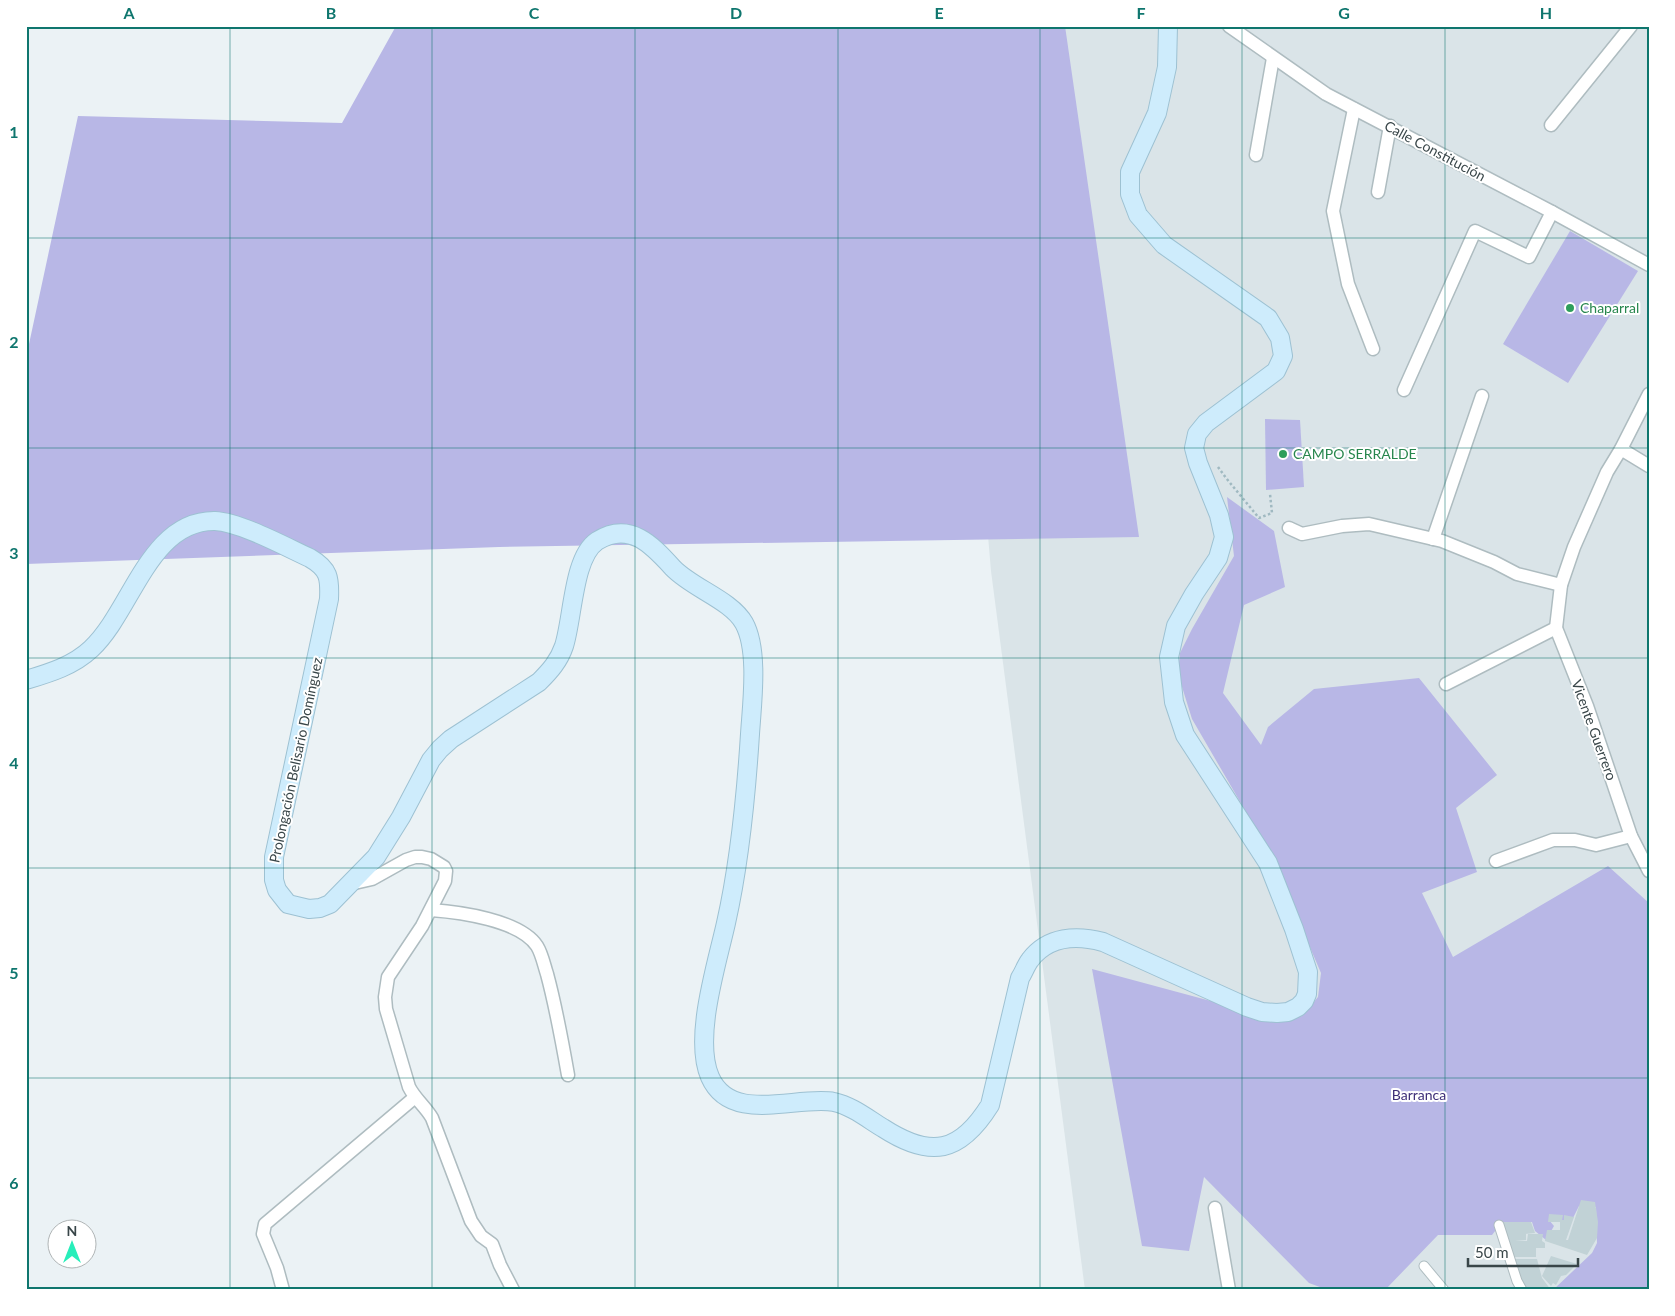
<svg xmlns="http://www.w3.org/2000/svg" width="1675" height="1316" viewBox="0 0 1675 1316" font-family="Lato,sans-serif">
  <rect width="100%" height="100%" fill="#ebf2f5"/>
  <polygon fill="#dae4e8" points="945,26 1649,26 1649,1290 1085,1290 991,571"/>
  <g fill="#b8b7e6">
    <polygon points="396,26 1065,26 1139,537 499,547 26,564 26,358 78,116 342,123"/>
    <polygon points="1570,231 1638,271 1568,383 1503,344"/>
    <polygon points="1265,419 1300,420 1304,487 1266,490"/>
    <polygon points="1227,497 1274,531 1285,587 1244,605 1223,693 1261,745 1268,727 1314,689 1419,678 1497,775 1456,808 1477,872 1422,893 1453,957 1608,866 1649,903 1649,1290 1553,1290 1592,1253 1597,1243 1596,1207 1579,1206 1571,1222 1549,1220 1554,1226 1546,1240 1535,1231 1532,1222 1502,1222 1492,1235 1438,1235 1385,1290 1328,1290 1309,1283 1204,1177 1189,1251 1142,1246 1092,969 1285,1021 1302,1016 1318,997 1321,973 1279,875 1253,824 1192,719 1178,674 1180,653 1192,629 1234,556"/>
  </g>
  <g fill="#c1d2d6">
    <polygon points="1581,1200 1595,1202 1598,1222 1597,1238 1587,1255 1545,1241 1547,1230 1560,1230 1560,1222 1548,1222 1549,1214 1563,1215 1562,1220 1564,1220 1564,1215 1574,1217 1566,1240 1568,1240"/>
    <polygon points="1504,1222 1531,1222 1535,1233 1525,1234 1526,1234 1526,1240 1515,1241 1527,1241 1528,1234 1543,1234 1542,1241 1545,1243 1545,1248 1536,1248 1536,1257 1509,1257 1509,1240 1505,1240 1501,1225"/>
    <polygon points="1551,1256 1577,1264 1566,1275 1561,1276 1556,1285 1553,1283 1551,1286 1542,1276"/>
    <polygon points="1512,1259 1537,1259 1542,1278 1551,1290 1525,1290"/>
  </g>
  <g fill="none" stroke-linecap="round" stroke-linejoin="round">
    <g stroke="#aebcc0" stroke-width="11">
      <g id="pedestrian">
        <polyline points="1499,1225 1517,1281 1522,1290"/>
        <polyline points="1424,1266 1444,1290"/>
      </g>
    </g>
    <g stroke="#aebcc0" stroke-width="15">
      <g id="minor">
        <polyline points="1229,26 1326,94 1552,212 1649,265"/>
        <polyline points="1354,109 1333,211 1348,284 1373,349"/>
        <polyline points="1551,125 1631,26"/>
        <polyline points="1256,155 1273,58"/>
        <polyline points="1378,192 1390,126"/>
        <polyline points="1404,390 1475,231 1529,257 1552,212"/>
        <polyline points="1649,394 1621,449 1607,472 1574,547 1561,585 1556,628 1587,706 1631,836 1649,871"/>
        <polyline points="1621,449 1649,466"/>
        <polyline points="1289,528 1302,534 1342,526 1369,524 1442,541 1494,562 1517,574 1561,585"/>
        <polyline points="1433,539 1482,396"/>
        <polyline points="1446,684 1556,628"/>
        <polyline points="1496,861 1553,840 1575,840 1596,845 1631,836"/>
        <path d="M 350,884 L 372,879 L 406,860 L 415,857 L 422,857 L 431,859 L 444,867 L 446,871 L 445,881 L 422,926 L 388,977 L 385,997 L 386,1009 L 409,1087 C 415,1099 425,1106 432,1118 L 471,1221 L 481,1236 L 492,1244 L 500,1265 L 513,1290"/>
        <path d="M 431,910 C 459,912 520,920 537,946 C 542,954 544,965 547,974 C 556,1007 562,1041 568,1075"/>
        <polyline points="1215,1208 1229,1290"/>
        <polyline points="283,1290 277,1268 263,1234 265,1224 414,1098"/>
      </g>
    </g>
    <g stroke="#9dc1d2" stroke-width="20">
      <path id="secondary" d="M 26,680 C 49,673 73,666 91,649 C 132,611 149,520 215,521 C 240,522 286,547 310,558 C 329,569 330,578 329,599 L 274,857 L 274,880 L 277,890 L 288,904 L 309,909 L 320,908 L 330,904 L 376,857 L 401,817 L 431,760 L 440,749 L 451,739 L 539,682 C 550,671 559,661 564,646 C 573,618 573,557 597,541 C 630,520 653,546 673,568 C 692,588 731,600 744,623 C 759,650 752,703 750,734 C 746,797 740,861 726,923 C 717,964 693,1038 710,1077 C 731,1125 797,1095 834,1102 C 852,1106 868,1119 883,1128 C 931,1159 960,1153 990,1105 L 1020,978 C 1024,972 1026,965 1030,960 C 1048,936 1077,935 1103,942 L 1247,1007 L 1262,1012 L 1277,1013 L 1288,1012 L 1298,1007 L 1304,1001 L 1307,994 L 1308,972 L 1294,929 L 1268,863 L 1185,735 L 1174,702 L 1169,657 L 1176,626 L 1194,594 L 1218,558 L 1224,537 L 1219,515 L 1198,463 L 1194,448 L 1197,434 L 1206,423 L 1276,371 L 1283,356 L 1280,338 L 1268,318 L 1164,245 L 1138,215 L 1130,194 L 1130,172 L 1157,113 L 1167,67 L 1168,26"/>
    </g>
    <polyline stroke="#a0b9c1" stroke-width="2.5" stroke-dasharray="2.5 2.5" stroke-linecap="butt" points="1218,467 1226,478 1259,518 1272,513 1270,494"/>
    <use href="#pedestrian" stroke="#fff" stroke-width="9"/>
    <use href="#minor" stroke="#fff" stroke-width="12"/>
    <use href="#secondary" stroke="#ceecfc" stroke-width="18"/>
  </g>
  <path fill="none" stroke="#0f766e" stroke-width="1" stroke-opacity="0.55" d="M 230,26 L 230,1290M 432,26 L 432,1290M 635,26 L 635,1290M 838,26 L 838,1290M 1040,26 L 1040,1290M 1242,26 L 1242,1290M 1445,26 L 1445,1290M 26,238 L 1649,238M 26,448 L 1649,448M 26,658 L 1649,658M 26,868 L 1649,868M 26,1078 L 1649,1078"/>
  <g fill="#2e9e5b" stroke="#fff" stroke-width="2">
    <circle cx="1570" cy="308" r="5"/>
    <circle cx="1283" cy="454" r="5"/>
  </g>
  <g text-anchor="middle" stroke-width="4" stroke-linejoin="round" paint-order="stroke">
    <g font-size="14" fill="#394649" stroke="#fff">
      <text transform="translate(1435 151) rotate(28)" y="5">Calle Constitución</text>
      <text transform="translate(1594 730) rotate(70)" y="5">Vicente Guerrero</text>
      <text transform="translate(296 760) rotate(-78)" y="5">Prolongación Belisario Domínguez</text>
    </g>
    <g font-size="14" fill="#27864d" stroke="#fff" text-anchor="start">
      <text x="1580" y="313">Chaparral</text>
      <text x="1293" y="459">CAMPO SERRALDE</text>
    </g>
    <g font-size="14" fill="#3e2f78" stroke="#fff">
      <text x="1419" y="1100">Barranca</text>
    </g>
  </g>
  <rect width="1675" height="1316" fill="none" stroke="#ffffff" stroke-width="55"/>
  <g transform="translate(72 1244)"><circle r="24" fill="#ffffff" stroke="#b0b5b6"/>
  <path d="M0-4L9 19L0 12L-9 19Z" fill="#28eeba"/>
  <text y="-8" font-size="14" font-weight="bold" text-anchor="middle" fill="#394649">N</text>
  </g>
  <path d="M1468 1258v8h110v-8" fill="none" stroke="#394649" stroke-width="2.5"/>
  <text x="1475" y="1258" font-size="15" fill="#394649" stroke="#ffffff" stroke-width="4" paint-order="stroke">50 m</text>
  <rect x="28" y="28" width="1620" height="1260" fill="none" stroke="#0f766e" stroke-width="2"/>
  <g font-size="16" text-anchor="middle" font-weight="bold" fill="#0f766e">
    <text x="129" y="19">A</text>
    <text x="331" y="19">B</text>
    <text x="534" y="19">C</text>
    <text x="736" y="19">D</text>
    <text x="939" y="19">E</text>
    <text x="1141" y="19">F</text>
    <text x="1344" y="19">G</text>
    <text x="1546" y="19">H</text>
    <text x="14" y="138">1</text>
    <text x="14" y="348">2</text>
    <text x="14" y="559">3</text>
    <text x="14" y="769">4</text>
    <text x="14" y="979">5</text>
    <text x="14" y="1189">6</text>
  </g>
</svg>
